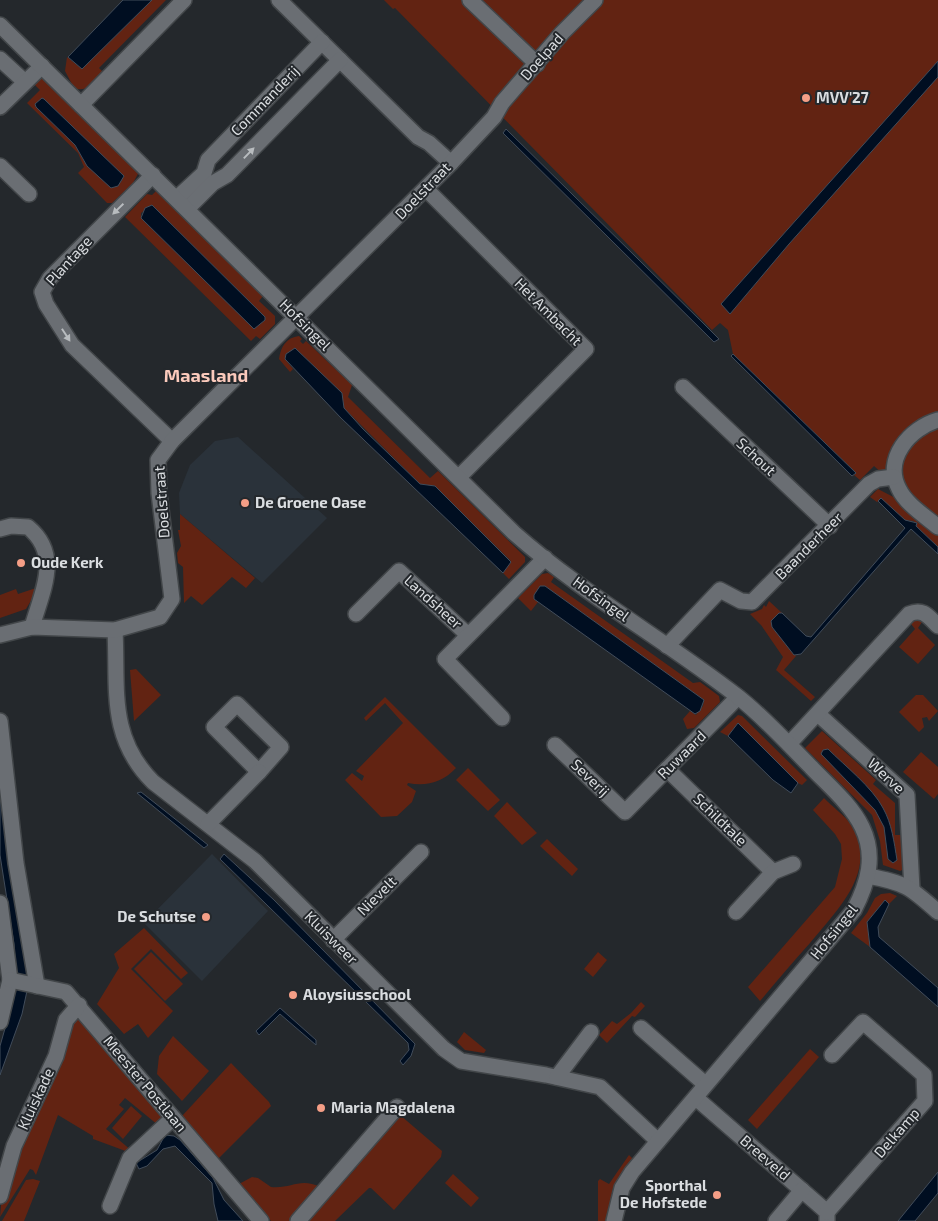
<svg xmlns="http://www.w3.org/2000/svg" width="938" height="1221" viewBox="0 0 938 1221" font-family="'Exo 2',sans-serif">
  <rect width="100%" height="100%" fill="#24282c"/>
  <g fill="#2a323a">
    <polygon points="238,437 327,518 262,583 180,514 179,493 190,465 215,441"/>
    <polygon points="212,854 268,911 202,981 144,923"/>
  </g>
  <g fill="#622312" fill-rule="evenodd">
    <path d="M 152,0 L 166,0 L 99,68 L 103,72 C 94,82 88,93 74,88 L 65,71 L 67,57 L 82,69 Z"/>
    <polygon points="384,0 938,0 938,524 874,466 860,480 854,475 856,473 733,354 728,330 720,323 712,330 395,8 393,9"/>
    <path d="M 43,74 L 139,172 L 133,183 L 112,203 L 107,203 L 78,173 L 84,167 L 78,153 L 27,103 L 40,90 L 33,83 ZM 44,99 L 123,176 L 121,182 L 87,166 L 75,145 L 36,107 L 35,104 Z"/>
    <path d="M 158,189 L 263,296 L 259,301 L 275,316 L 275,324 L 260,339 L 256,336 L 251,341 L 125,217 L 147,194 L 152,195 ZM 152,205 L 265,317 L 265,320 L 179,255 L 141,218 L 141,213 Z"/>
    <path d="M 299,336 L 302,339 L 300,341 L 303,344 L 306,341 L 352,385 L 348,397 L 430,478 L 438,471 L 525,557 L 525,562 L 509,579 L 503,573 L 511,561 L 435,486 L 420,484 L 344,408 L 341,393 L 295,348 L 285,359 L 293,369 L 290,372 L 279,359 C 281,346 286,338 299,336 Z"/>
    <polygon points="878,489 903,502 938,528 938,547 916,526 914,521 905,520 880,499 877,502 870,497"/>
    <polygon points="180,514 255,578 246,588 232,577 202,605 191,596 184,603 183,567 178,563 177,553 181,546 178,530 180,530"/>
    <polygon points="548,573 554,577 551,582 693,683 700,682 719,696 720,702 694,728 687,729 683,719 690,711 696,715 703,706 704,700 545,586 534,599 538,602 531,611 518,598 542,574"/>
    <polygon points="39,587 26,609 0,618 0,595 16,589 18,594"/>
    <polygon points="769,601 782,613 772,627 796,656 784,670 815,697 811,701 776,670 783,657 761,625 750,614 762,609 764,605 766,607"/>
    <polygon points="910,619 924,619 918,628 935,645 918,664 899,647 915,629 908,620"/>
    <polygon points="136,669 161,695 134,721 130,670"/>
    <polygon points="916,695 923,695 938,711 929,721 927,717 922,718 924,727 919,732 899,712"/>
    <path d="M 385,697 L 456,768 C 443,782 426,787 408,783 L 407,785 L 416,791 L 412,802 L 397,816 L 381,817 L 345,780 L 352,773 L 362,781 L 364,776 L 356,771 L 403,723 L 385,703 L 366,721 L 364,718 Z"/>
    <polygon points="738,715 742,716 807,780 802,785 798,783 738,723 728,736 720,732"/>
    <polygon points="822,731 876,780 873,784 895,803 895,835 904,835 904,869 900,871 883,865 880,841 872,815 805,748"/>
    <polygon points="921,752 938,767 938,794 934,799 903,772"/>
    <polygon points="468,768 500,800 488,811 456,780"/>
    <path d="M 824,798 C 832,807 845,815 851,825 C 880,870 836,911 810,943 C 793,962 776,982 760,1001 L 748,987 L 835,887 L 842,859 L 841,844 L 835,834 L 813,810 Z"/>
    <polygon points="507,802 537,833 522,845 494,816"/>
    <polygon points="547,839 578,869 572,876 540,846"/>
    <polygon points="890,893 897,896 889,904 885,900 867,922 870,947 851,933 867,913 875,898 881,894"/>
    <polygon points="144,928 188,973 181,979 151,949 131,969 173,1011 148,1038 138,1024 124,1034 97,1004 119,968 114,954"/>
    <polygon points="151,952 183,984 165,1001 134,969"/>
    <polygon points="598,952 607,960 593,977 584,969"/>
    <polygon points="641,1002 645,1006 635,1017 632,1016 607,1043 599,1035 612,1021 617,1024 631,1013"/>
    <polygon points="80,1018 163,1115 158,1125 125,1098 119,1105 124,1109 106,1129 132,1151 131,1153 93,1139 93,1136 58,1115 36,1175 33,1170 30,1169 0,1217 1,1205 19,1152 69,1024"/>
    <polygon points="464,1032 486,1050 484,1053 465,1050 457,1042"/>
    <polygon points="173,1036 209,1071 182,1101 157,1074 159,1056"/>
    <polygon points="810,1049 819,1057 757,1129 748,1120"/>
    <polygon points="231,1063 269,1102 271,1106 218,1159 182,1116"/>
    <polygon points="131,1106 142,1116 123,1139 112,1128"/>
    <polygon points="400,1115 442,1151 441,1157 394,1210 371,1188 369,1188 335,1221 309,1221 357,1167 357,1161"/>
    <polygon points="629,1155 633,1159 613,1188 606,1221 598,1221 598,1181 600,1179 609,1184"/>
    <polygon points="453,1174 479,1198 471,1207 445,1183"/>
    <path d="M 252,1177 L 258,1178 L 271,1187 C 292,1189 299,1177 321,1187 L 290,1221 L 271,1221 L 239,1184 Z"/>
    <polygon points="33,1179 40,1181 24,1221 2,1221 26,1180"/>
  </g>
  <g fill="#000e21" stroke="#414c5a">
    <polygon points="123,0 152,0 82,69 68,57"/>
    <polygon points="938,61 938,77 789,244 730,314 721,304"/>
    <polygon points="42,98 44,99 124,176 118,186 111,188 87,166 75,145 36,107 35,104"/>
    <polygon points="506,129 704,324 719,339 714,342 503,133"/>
    <polygon points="152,205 265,317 265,320 254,329 141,218 145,208"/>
    <polygon points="295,348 342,393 344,408 363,429 420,484 435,486 511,562 503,573 341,418 285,359 286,354"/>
    <polygon points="733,354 856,473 852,476 731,356"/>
    <polygon points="881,498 905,520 917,523 916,526 938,547 938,554 911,529 801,654 794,655 772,627 771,621 779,613 782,613 806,636 811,637 905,528 878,501"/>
    <polygon points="540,586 545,586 704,700 700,711 695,714 534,599 534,595"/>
    <polygon points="738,723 798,783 791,793 773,780 728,736"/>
    <path d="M 828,749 C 845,766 872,787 883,808 C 892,824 894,842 897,860 L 893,863 L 888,859 L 884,827 L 875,810 L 821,754 L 823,750 Z"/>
    <polygon points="0,766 30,977 22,1014 0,1075 0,1046 14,997 16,977 14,944 0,855"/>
    <polygon points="141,792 208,845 204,848 137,793"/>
    <polygon points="224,854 274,900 415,1044 411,1056 403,1065 400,1061 409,1050 408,1043 220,859"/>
    <polygon points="885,900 889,904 878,927 879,937 938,988 938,1007 870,947 867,922"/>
    <polygon points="280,1008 316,1040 316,1045 280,1014 259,1035 256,1031"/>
    <polygon points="165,1135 174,1136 180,1140 213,1178 224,1200 243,1221 218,1221 214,1204 212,1183 175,1146 163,1149 147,1166 139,1169 136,1163 157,1150"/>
    <polygon points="938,1172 938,1193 915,1221 898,1221"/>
  </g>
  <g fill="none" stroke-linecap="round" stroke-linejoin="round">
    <g stroke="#424649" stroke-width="18">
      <g id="street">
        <polyline points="279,0 418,137 429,143 451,163"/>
        <polyline points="470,0 537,64"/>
        <polyline points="0,59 25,82"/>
        <polyline points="81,105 184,0"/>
        <polyline points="0,107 42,66"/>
        <polyline points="0,166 29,194"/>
        <polyline points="153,175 50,278 42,292 46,304 72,345 172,441"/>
        <polyline points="426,189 586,349 459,477"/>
        <polyline points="177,198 204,173 208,160 322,42"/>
        <polyline points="187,209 213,183 227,175 340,60"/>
        <polyline points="683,387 830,526"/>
        <path d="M 938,420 C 910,428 883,459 899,489 C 906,504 925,516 938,527"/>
        <path d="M 0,529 L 11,526 L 28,527 C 62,555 42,591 32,627"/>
        <polyline points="356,614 399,571 468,635"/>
        <path d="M 115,630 C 118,689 108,737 153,782 L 255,861 L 444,1049 L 461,1061 L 546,1075 L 600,1087 L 658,1141"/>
        <polyline points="0,635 32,627 115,630 160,617 172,599 159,493 158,460 172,441 451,163 494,117 502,103 562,33 595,0"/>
        <polyline points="667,646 720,590 741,601 752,602 869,484 878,479 894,477"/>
        <polygon points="237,704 281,747 259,772 214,727"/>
        <polyline points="818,714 907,795 912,889"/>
        <polyline points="502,718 445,659 545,558"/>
        <polyline points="0,721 16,863 37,986"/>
        <path d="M 789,744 L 909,614 C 923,608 928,616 938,626"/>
        <polyline points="555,745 625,812 738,697"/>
        <polyline points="667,769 773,872"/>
        <polyline points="208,824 259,772"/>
        <path d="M 868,876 C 906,883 910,887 938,912"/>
        <polyline points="0,903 10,980 0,1022"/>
        <polyline points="736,912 773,872 793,864"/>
        <polyline points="333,940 421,852"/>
        <polyline points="10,980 66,992 261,1221"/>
        <polyline points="641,1028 705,1084"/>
        <polyline points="557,1077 591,1032"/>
        <polyline points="696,1098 827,1212 827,1221"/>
        <polyline points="0,1196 14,1146 56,1056 66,1020 79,1005"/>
        <polyline points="110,1206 130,1158 173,1118"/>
        <polyline points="827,1212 925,1101 924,1075 863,1022 832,1055"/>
        <polyline points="298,1221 397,1107"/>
        <polyline points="776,1221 802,1190"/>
      </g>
    </g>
    <g stroke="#424649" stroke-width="18">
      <path id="secondary" d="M 0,25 L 514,533 C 583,594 665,640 737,696 C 764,717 787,743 811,767 C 828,785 851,804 862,827 C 876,856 868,883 854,910 L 632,1172 L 622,1188 L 614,1221"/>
    </g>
    <use href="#street" stroke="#6a6e73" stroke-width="15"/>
    <use href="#secondary" stroke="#6a6e73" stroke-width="15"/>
  </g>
  <defs><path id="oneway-solid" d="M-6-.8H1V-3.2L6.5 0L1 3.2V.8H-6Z" transform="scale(1.25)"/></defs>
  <g fill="#b8bcbf">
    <use href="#oneway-solid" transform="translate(249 153) rotate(-46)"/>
    <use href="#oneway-solid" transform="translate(118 209) rotate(136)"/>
    <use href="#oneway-solid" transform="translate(66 335) rotate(57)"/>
  </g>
  <g fill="#f49e86" stroke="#24282c" stroke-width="2">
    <circle cx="806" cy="98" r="5"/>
    <circle cx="245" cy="503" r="5"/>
    <circle cx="21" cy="563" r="5"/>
    <circle cx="206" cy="917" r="5"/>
    <circle cx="293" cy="995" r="5"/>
    <circle cx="321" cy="1108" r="5"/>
    <circle cx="717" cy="1195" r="5"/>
  </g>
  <g text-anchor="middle" stroke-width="4" stroke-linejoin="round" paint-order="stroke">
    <g font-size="15" fill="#dadde0" stroke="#24282c">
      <text transform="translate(542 57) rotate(-49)" y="5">Doelpad</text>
      <text transform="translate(265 101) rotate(-46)" y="5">Commanderij</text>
      <text transform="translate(423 191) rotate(-46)" y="5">Doelstraat</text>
      <text transform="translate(69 261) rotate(-48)" y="5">Plantage</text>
      <text transform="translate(548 312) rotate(45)" y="5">Het Ambacht</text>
      <text transform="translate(305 325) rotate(45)" y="5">Hofsingel</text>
      <text transform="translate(756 457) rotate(43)" y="5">Schout</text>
      <text transform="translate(162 502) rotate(-94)" y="5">Doelstraat</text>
      <text transform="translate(809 546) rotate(-45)" y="5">Baanderheer</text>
      <text transform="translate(601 599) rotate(36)" y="5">Hofsingel</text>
      <text transform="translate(433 602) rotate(42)" y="5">Landsheer</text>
      <text transform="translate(682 755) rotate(-45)" y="5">Ruwaard</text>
      <text transform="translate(886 776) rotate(43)" y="5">Werve</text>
      <text transform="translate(590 778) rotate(44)" y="5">Severij</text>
      <text transform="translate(720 820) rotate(44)" y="5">Schildtale</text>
      <text transform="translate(377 896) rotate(-45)" y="5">Nievelt</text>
      <text transform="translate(834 932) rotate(-51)" y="5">Hofsingel</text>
      <text transform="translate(331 938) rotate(45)" y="5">Kluisweer</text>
      <text transform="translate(145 1084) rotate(50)" y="5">Meester Postlaan</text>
      <text transform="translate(36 1099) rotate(-65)" y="5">Kluiskade</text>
      <text transform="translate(897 1133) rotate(-49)" y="5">Delkamp</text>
      <text transform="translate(765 1158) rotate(41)" y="5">Breeveld</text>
    </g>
    <g font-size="15" font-weight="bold" fill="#dadde0" stroke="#24282c" text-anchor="start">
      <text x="816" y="103">MVV'27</text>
      <text x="255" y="508">De Groene Oase</text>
      <text x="31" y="568">Oude Kerk</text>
      <text x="196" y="922" text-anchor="end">De Schutse</text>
      <text x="303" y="1000">Aloysiusschool</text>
      <text x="331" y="1113">Maria Magdalena</text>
      <text x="707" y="1191" text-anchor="end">Sporthal<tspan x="707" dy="17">De Hofstede</tspan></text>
    </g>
    <g font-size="18" font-weight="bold" fill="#fbcabc" stroke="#24282c">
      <text x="206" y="382">Maasland</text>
    </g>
  </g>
</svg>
